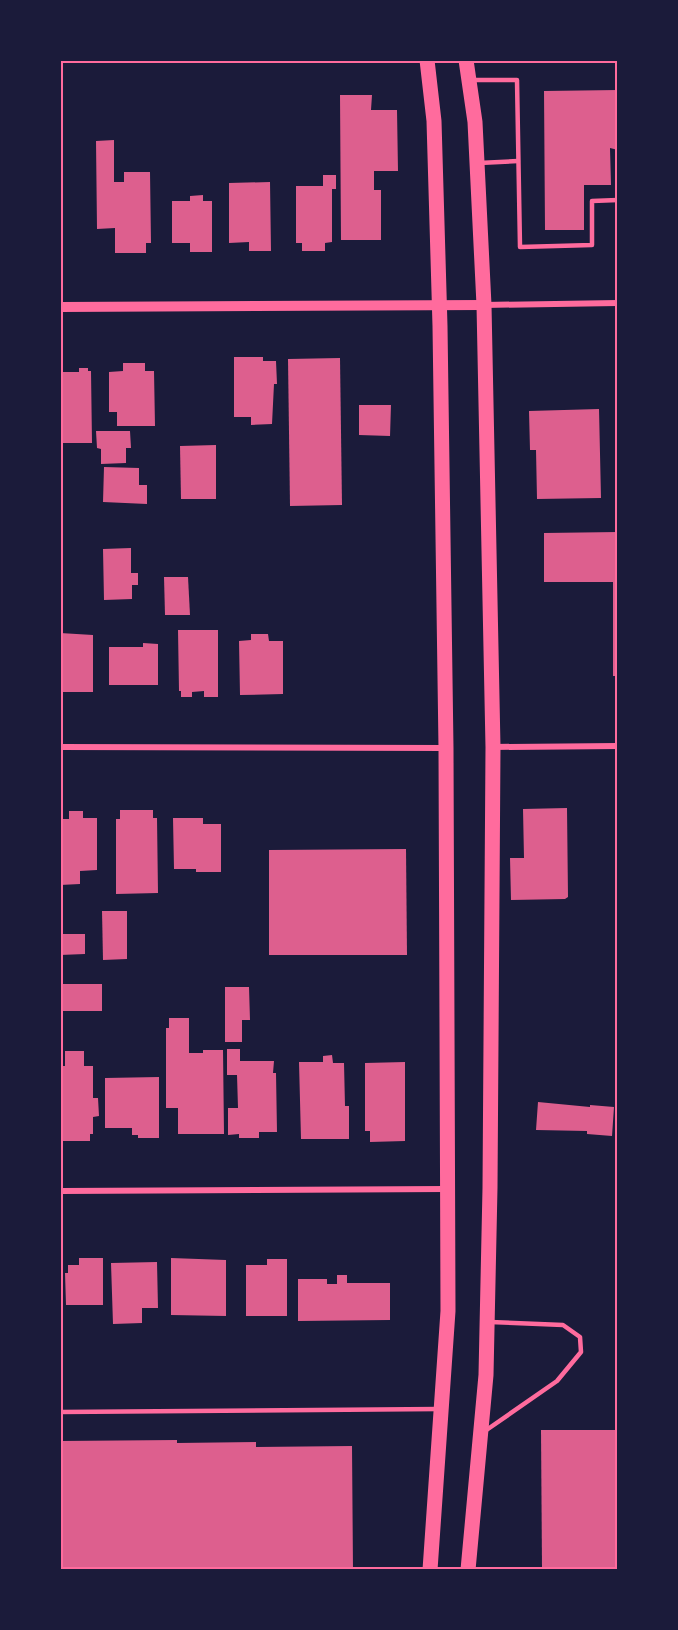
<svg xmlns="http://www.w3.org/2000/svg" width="678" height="1630" viewBox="0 0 678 1630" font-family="Montserrat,sans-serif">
  <rect width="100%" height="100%" fill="#1b1b3a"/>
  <g fill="#dd5f8e">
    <polygon points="618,90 618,150 610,148 609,112 611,185 584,185 584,230 545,230 544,91"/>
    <polygon points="340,95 372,95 371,110 397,110 398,171 374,171 374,190 381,190 381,240 341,240"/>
    <polygon points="114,140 114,182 124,182 124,172 150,172 151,243 146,243 146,253 115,253 115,228 97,229 96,141"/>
    <polygon points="323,175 336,175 336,189 332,189 332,242 325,243 325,251 302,251 302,243 296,243 296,186 323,186"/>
    <polygon points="270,182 271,251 249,251 249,242 229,243 229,183"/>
    <polygon points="203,195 203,201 212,201 212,252 190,252 190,243 172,243 172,201 190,201 190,196"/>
    <polygon points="234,357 263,357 263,361 276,361 277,384 274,384 272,424 251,425 251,417 234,417"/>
    <polygon points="340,358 342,505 290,506 288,359"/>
    <polygon points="123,363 145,363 145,371 154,371 155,426 117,426 117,412 109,412 109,372 123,371"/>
    <polygon points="79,368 88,368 88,371 91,371 92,443 60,443 60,372 79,372"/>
    <polygon points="359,405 391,405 390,436 359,435"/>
    <polygon points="599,409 601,498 537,499 536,450 530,450 529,411"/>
    <polygon points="96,431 130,431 131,448 126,448 126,463 101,464 101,449 97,448"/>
    <polygon points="216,445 216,499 181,499 180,446"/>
    <polygon points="104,467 139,468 139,485 147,485 147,504 103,502"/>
    <polygon points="618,532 618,676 613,676 613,582 544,582 544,533"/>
    <polygon points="131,548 131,573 138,573 138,585 132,585 132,599 104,600 103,549"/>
    <polygon points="164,577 188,577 190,615 165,615"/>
    <polygon points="178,630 218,630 218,697 204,697 204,691 192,692 192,697 181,697 181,691 179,691"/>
    <polygon points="60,633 93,635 93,692 60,692"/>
    <polygon points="251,634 268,634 269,641 283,641 283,694 240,695 239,641 251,640"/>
    <polygon points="143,643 158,644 158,685 109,685 109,647 143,647"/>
    <polygon points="567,808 568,897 565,899 511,900 510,858 524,858 523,809"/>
    <polygon points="120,810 153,810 153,818 157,818 158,893 116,894 116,819 120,819"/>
    <polygon points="69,811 83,811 83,818 97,818 97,870 80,871 80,884 60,885 60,819 69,819"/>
    <polygon points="173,818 203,818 203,824 221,824 221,872 196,872 196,869 174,869"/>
    <polygon points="406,849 407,955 269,955 269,850"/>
    <polygon points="102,911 127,911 127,959 103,960"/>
    <polygon points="60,934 85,934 85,954 60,955"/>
    <polygon points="63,984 102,984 102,1011 62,1011"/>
    <polygon points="225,987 249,987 250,1020 242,1020 242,1042 225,1042"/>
    <polygon points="169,1018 189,1018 189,1053 203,1053 203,1050 223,1050 224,1134 178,1134 178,1108 166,1108 166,1028 169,1028"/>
    <polygon points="227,1049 240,1049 240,1061 274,1061 273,1073 276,1073 277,1132 259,1132 259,1138 239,1138 239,1134 228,1135 228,1108 238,1108 237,1075 227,1075"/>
    <polygon points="65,1051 84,1051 84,1066 93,1066 93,1098 98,1098 99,1116 93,1117 93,1134 90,1134 90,1141 60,1141 60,1066 65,1066"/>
    <polygon points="332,1055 333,1063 344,1063 345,1106 349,1106 349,1139 301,1139 299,1062 323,1062 323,1056"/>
    <polygon points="405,1062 405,1141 370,1142 370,1131 365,1131 365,1063"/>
    <polygon points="159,1077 159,1138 138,1138 138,1135 132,1135 132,1128 105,1128 105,1078"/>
    <polygon points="538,1102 590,1107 590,1105 614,1107 612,1136 587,1134 587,1131 536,1130"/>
    <polygon points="79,1258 103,1258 103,1305 66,1305 65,1273 68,1273 68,1265 79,1265"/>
    <polygon points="171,1258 226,1260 226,1316 171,1315"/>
    <polygon points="267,1259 287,1259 287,1316 246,1316 246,1265 267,1265"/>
    <polygon points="157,1262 158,1308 142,1308 142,1323 113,1324 111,1263"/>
    <polygon points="337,1275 347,1275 347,1283 390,1283 390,1320 298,1321 298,1279 327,1279 327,1284 337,1284"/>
    <polygon points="541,1430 618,1430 618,1568 542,1568"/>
    <polygon points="177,1440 177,1443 256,1442 256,1447 352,1446 353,1570 60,1570 60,1441"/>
  </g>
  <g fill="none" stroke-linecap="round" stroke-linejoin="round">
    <g stroke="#ff6b9d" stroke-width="4.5">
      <polyline points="472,80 517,80 520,247 592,245 592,201 618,200"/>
      <polyline points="479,163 518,161"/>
      <polyline points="60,1412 439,1409"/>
      <polyline points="485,1431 557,1381 581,1352 580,1337 563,1325 490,1322"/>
    </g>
    <g stroke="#ff6b9d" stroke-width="6">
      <polyline points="484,305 618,303"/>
      <polyline points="60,747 446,748"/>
      <polyline points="493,747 618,746"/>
      <polyline points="60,1191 446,1189"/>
    </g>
    <polyline stroke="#ff6b9d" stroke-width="10" points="60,307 484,305"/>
    <g stroke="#ff6b9d" stroke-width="15">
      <polyline points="427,60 434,121 440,326 446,748 448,1311 430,1570"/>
      <polyline points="466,60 475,122 484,305 493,747 490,1188 486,1375 468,1570"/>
    </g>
  </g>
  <rect width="678" height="1630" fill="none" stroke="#1b1b3a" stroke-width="123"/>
  <rect x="62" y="62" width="554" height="1506" fill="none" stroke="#ff6b9d" stroke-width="2"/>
</svg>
